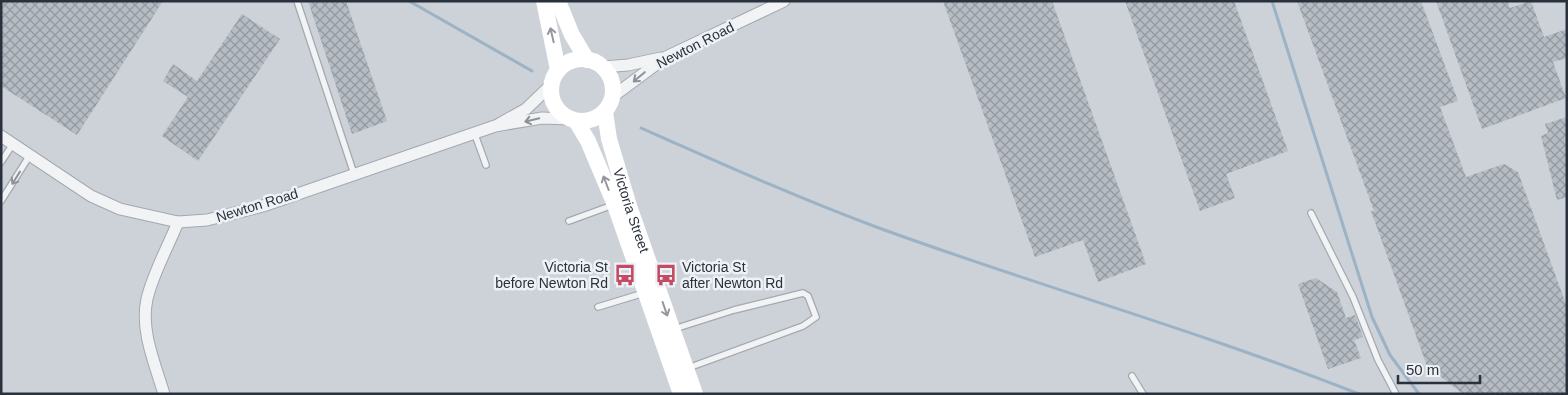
<svg xmlns="http://www.w3.org/2000/svg" width="1568" height="395" viewBox="0 0 1568 395" font-family="Helvetica,sans-serif">
  <defs>
    <pattern id="building-cross-hatch" width="8" height="8" patternUnits="userSpaceOnUse" patternTransform="scale(1.25)"><rect width="8" height="8" fill="#b6bcc3"/><path d="M0 0l8 8M0 8l8-8" fill="none" stroke="#9499a0"/></pattern>
  </defs>
  <rect width="100%" height="100%" fill="#dee2e7"/>
  <rect fill="#cdd1d8" x="1" y="1" width="1566" height="393"/>
  <g fill="none" stroke-linecap="round" stroke-linejoin="round">
    <g stroke="#9cb2c5" stroke-width="3">
      <polyline points="409,1 532,71"/>
      <polyline points="1272,1 1372,317 1390,355 1419,394"/>
      <path d="M 641,128 C 720,163 798,198 879,228 C 1038,286 1202,332 1359,394"/>
    </g>
  </g>
  <g fill="url(#building-cross-hatch)">
    <polygon points="4,1 163,1 77,135 1,86 1,6"/>
    <polygon points="308,1 346,1 387,121 352,134"/>
    <polygon points="943,1 1052,1 1146,264 1098,282 1083,240 1035,257"/>
    <polygon points="1125,1 1234,1 1288,151 1226,174 1235,198 1200,211"/>
    <polygon points="1297,1 1421,1 1458,101 1440,107 1466,177 1504,164 1518,172 1567,307 1567,394 1463,394 1427,366 1371,211 1374,211"/>
    <polygon points="1436,1 1508,1 1510,8 1531,1 1544,37 1567,29 1567,58 1553,62 1566,98 1482,129"/>
    <polygon points="242,14 280,39 198,161 162,136 188,97 163,81 173,64 197,81"/>
    <polygon points="1567,117 1567,197 1557,200 1541,136 1548,133 1545,124"/>
    <polygon points="1316,278 1337,292 1346,318 1355,315 1363,337 1354,340 1361,358 1328,369 1298,284"/>
  </g>
  <g fill="none" stroke-linecap="round" stroke-linejoin="round">
    <g stroke="#a4a9b0" stroke-width="8">
      <g id="service">
        <polyline points="297,1 354,174"/>
        <polyline points="474,132 486,165"/>
        <polyline points="1,162 13,144"/>
        <polyline points="1,201 30,155"/>
        <polyline points="1311,213 1353,297 1378,360 1396,394"/>
        <polyline points="569,221 613,205"/>
        <polyline points="598,307 644,293"/>
        <polyline points="674,329 734,310 803,293 808,296 816,317 803,326 688,368"/>
        <polyline points="1132,376 1143,394"/>
      </g>
    </g>
    <g stroke="#a4a9b0" stroke-width="13">
      <g id="minor">
        <polyline points="602,67 628,65 661,58"/>
        <polyline points="612,97 666,57 784,1"/>
        <polyline points="499,124 526,109 551,85"/>
        <polyline points="1,136 91,196 120,209 178,222 207,220 263,206 495,126 542,118 569,119"/>
        <path d="M 164,394 C 155,364 140,330 147,299 C 153,273 168,247 178,222"/>
      </g>
    </g>
    <use href="#service" stroke="#f1f3f5" stroke-width="5.5"/>
    <use href="#minor" stroke="#f1f3f5" stroke-width="11"/>
    <g stroke="#fff" stroke-width="16">
      <polyline points="544,1 558,70"/>
      <polyline points="558,1 572,35 587,60"/>
      <circle cx="582" cy="90" r="31"/>
      <path id="s1" d="M 605,112 L 609,139 L 629,206 L 695,394"/>
      <polyline points="576,121 588,141 615,205 681,394"/>
    </g>
  </g>
  <defs><path id="oneway-shaft" d="M-6 0H5M1.5-3L5.5 0L1.5 3" fill="none" stroke-width="1.6" stroke-linecap="round" stroke-linejoin="round" transform="scale(1.25)"/></defs>
  <g stroke="#94989e">
    <use href="#oneway-shaft" transform="translate(552 35) rotate(-103)"/>
    <use href="#oneway-shaft" transform="translate(606 183) rotate(-111)"/>
    <use href="#oneway-shaft" transform="translate(665 309) rotate(71)"/>
  </g>
  <g stroke="#8d9298">
    <use href="#oneway-shaft" transform="translate(639 77) rotate(140)"/>
    <use href="#oneway-shaft" transform="translate(532 120) rotate(167)"/>
    <use href="#oneway-shaft" transform="translate(16 178) rotate(122)"/>
  </g>
  <defs>
    <g id="bus-bare" transform="scale(1.725)"><path d="M-5-6H5V4H4V6H2V4H-2V6H-4V4H-5ZM-3.5-4V0h7V-4ZM-3.5 1.2v1.5H-2V1.2ZM2 1.2v1.5H3.5V1.2Z" fill="#c44b64" stroke="#eef1f5" stroke-width="2.5" paint-order="stroke"/></g>
  </defs>
  <g fill-rule="evenodd">
    <use href="#bus-bare" x="625" y="275"/>
    <use href="#bus-bare" x="666" y="275"/>
  </g>
  <g text-anchor="middle" stroke-width="5" stroke-linejoin="round" paint-order="stroke">
    <g font-size="14" fill="#29313c" stroke="#eef1f5">
      <text transform="translate(695 45) rotate(-27)" y="5">Newton Road</text>
      <text transform="translate(257 205) rotate(-17)" y="5">Newton Road</text>
      <text dy="5" stroke="none"><textPath href="#s1" startOffset="102">Victoria Street</textPath></text>
    </g>
    <g font-size="14" fill="#29313c" stroke="#eef1f5" text-anchor="end">
      <text x="608" y="272">Victoria St<tspan x="608" dy="16">before Newton Rd</tspan></text>
      <text x="682" y="272" text-anchor="start">Victoria St<tspan x="682" dy="16">after Newton Rd</tspan></text>
    </g>
  </g>
  <rect width="1568" height="395" fill="none" stroke="#29313c" stroke-width="5"/>
  <path d="M1398 375v8h82v-8" fill="none" stroke="#29313c" stroke-width="2.5"/>
  <text x="1406" y="375" font-size="15" fill="#29313c" stroke="#eef1f5" stroke-width="4" paint-order="stroke">50 m</text>
</svg>
